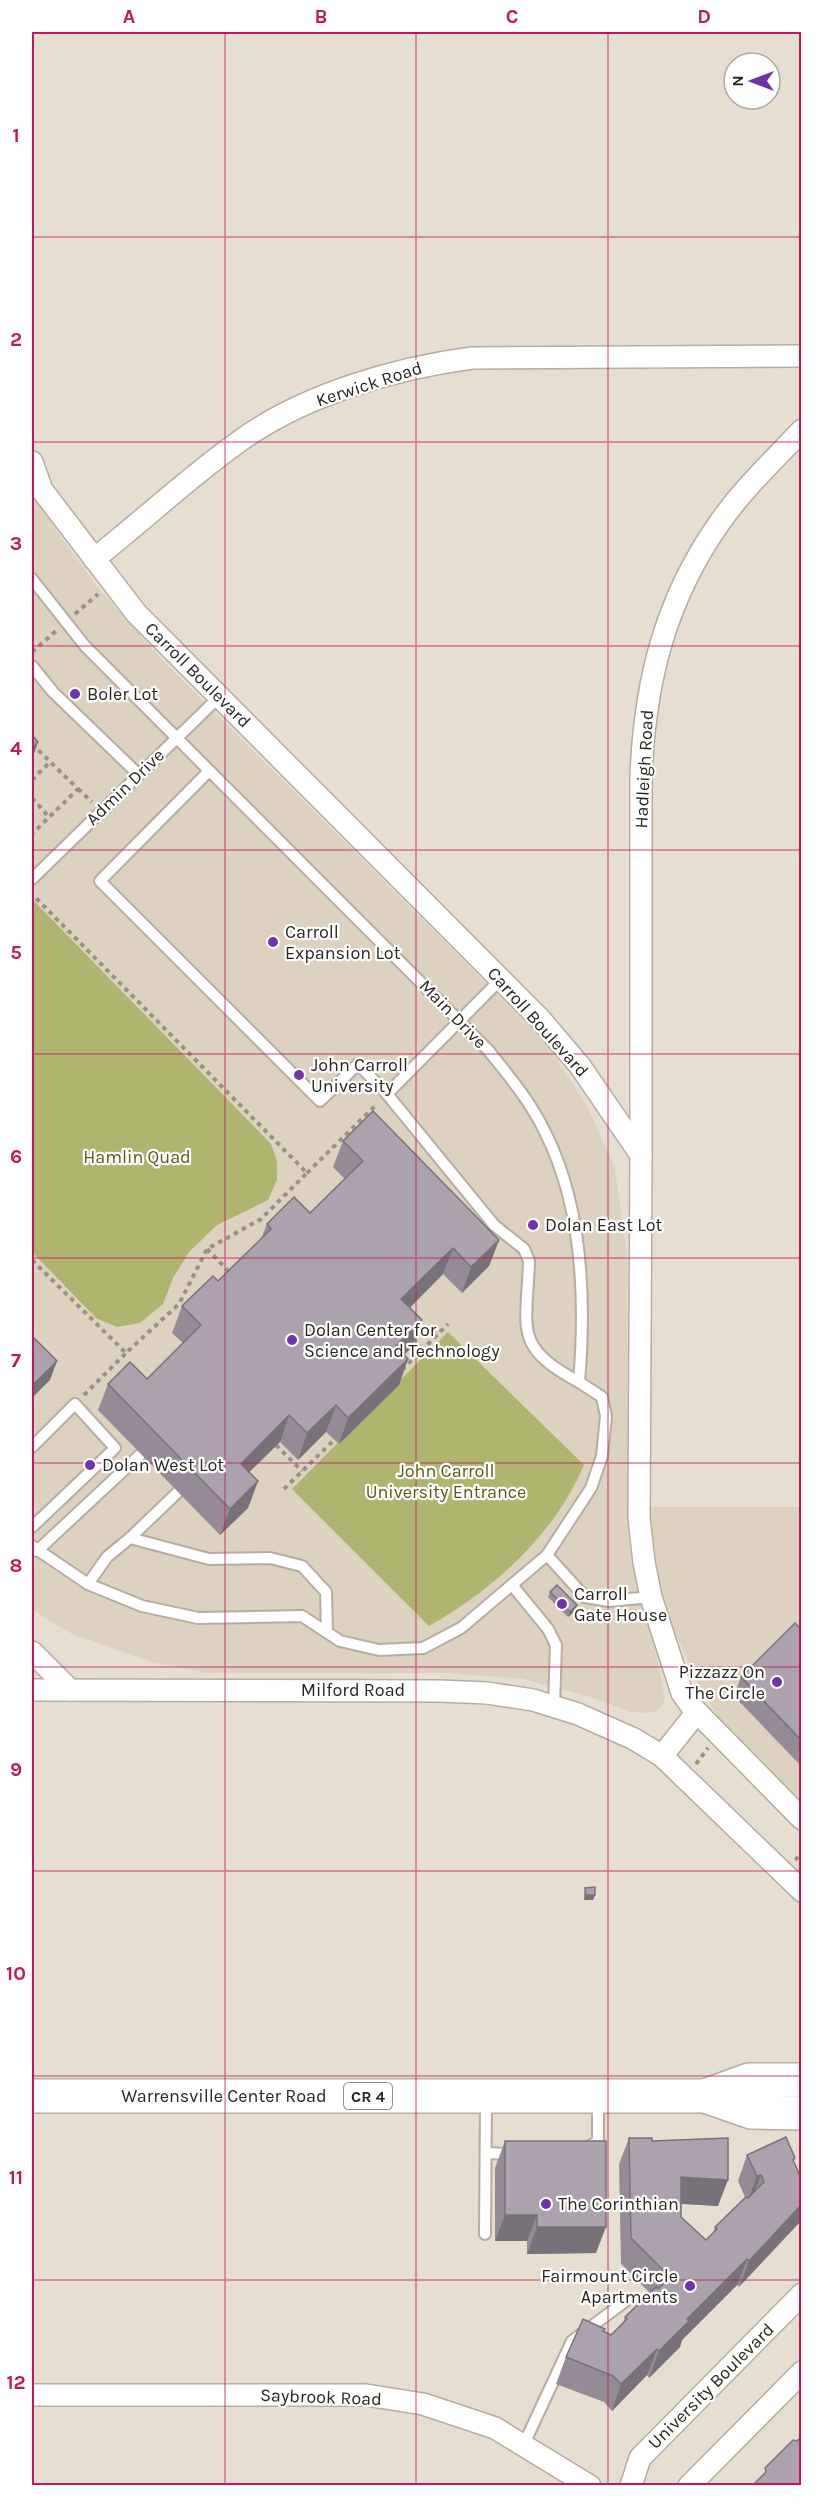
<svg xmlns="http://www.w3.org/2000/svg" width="833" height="2517" viewBox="0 0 833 2517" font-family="Karla,sans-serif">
  <rect width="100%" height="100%" fill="#e6dfd1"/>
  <g fill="#dcd2bf">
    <polygon points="32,486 54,527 98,588 168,666 546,1043 587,1106 615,1168 627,1254 628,1531 632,1560 655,1649 665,1699 659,1710 649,1713 631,1712 587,1696 523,1679 447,1673 207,1673 152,1662 72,1634 32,1610"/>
    <polygon points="651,1507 801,1507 801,1805 723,1725 699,1686 675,1632 660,1587 652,1546"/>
  </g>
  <g fill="#afb46f">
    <polygon points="32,899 271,1144 277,1161 277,1180 268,1200 217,1225 189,1252 173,1278 163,1304 140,1323 117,1327 96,1318 32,1252"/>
    <path d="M 448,1332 L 584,1465 C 554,1535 494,1589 429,1626 L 292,1489 Z"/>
  </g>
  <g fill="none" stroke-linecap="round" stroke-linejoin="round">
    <g stroke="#b4ada0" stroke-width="14">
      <g id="service">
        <path d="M 32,579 L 85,646 L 488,1050 C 509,1076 530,1101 545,1132 C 583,1207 586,1300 579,1382 L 602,1397 L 606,1416 L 602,1456 L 591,1488 L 547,1555 L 461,1628 L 423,1648 L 379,1650 L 340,1641 L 302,1616 L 198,1618 L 142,1606 L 88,1584 L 32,1546"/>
        <polyline points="32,666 53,692 138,774"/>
        <polyline points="209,771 100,881 320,1101 358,1064 387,1094 501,979"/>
        <polyline points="32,879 219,697"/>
        <path d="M 387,1094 L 494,1225 L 524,1249 L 529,1261 C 527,1329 512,1346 579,1382"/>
        <polyline points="32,1447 75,1404 115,1448 32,1527"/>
        <polyline points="130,1538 178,1492"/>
        <polyline points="37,1551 141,1454"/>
        <polyline points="547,1555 585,1597 609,1601 651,1597"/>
        <polyline points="88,1584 107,1557 130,1538 209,1559 270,1558 302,1566 326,1592 327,1632"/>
        <polyline points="512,1585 548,1629 556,1645 554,1706"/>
        <polyline points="587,2148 598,2141 598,2100"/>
        <polyline points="486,2153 512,2154"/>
        <polyline points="485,2234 486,2100"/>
        <polyline points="524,2444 572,2341 627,2300"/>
      </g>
    </g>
    <g stroke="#b4ada0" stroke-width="24">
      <g id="minor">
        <polyline points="32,462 42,490 136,613 540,1019 580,1066 641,1155 639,1518 644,1562 651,1597 682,1693 692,1707 802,1819"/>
        <path d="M 94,559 C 145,519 191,475 244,438 C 307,394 396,368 472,358 L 802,356"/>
        <path d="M 641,1155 L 641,775 C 645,681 665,600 720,522 C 743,489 774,460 802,430"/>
        <polyline points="32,1652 70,1690"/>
        <polyline points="32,1690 440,1691 487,1693 533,1700 578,1714 634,1739 662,1756 802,1891"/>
        <polyline points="662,1756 697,1712"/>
        <polyline points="32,2395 366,2395 423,2404 495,2428 590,2486"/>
        <polyline points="631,2486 640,2458 802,2294"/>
        <polyline points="689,2486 802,2372"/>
      </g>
    </g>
    <g stroke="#b4ada0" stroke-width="36">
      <g id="primary">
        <polyline points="32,2096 705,2096 751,2112 802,2113"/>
        <polyline points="705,2096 749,2080 802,2080"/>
      </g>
    </g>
    <g stroke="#989388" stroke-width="4" stroke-dasharray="4.5 4.5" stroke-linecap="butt">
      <polyline points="75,614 98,594"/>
      <polyline points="32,652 56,631"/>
      <polyline points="32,744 78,789 32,834"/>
      <polyline points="32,780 50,762"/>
      <polyline points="78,789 92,802"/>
      <polyline points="32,798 49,817"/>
      <polyline points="307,1173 377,1104"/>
      <polyline points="207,1249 232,1275"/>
      <polyline points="32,1260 126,1353 179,1304 207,1249 261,1219 307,1173 34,896"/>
      <polyline points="413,1339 423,1350"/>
      <polyline points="402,1370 448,1324"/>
      <polyline points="84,1395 126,1353"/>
      <polyline points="276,1445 302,1471"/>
      <polyline points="284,1489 334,1440"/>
      <polyline points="696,1764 708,1748"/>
      <polyline points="795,1860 802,1854"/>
    </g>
    <use href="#service" stroke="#fff" stroke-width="10"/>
    <use href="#minor" stroke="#fff" stroke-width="21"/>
    <use href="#primary" stroke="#fff" stroke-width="33"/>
  </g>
  <g fill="#948b96">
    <polygon points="343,1141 499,1240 489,1266 462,1293 443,1274 410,1308 412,1347 404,1355 408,1359 399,1385 339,1444 326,1432 298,1460 280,1442 249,1472 258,1481 248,1508 220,1535 98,1410 108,1384 147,1379 183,1343 172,1333 182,1306 218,1281 261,1239 267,1224 310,1213 345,1179 333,1167"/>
    <polygon points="550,1592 576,1610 568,1617 548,1597"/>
    <polygon points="801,1629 801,1766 734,1696 741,1677"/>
    <polygon points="585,1888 595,1895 593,1900 584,1900 584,1893"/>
    <polygon points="629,2138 652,2141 718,2206 681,2204 681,2217 706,2240 713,2233 715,2227 745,2197 738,2181 747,2155 795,2158 739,2287 737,2285 682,2340 680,2347 649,2378 647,2375 612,2411 604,2402 556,2384 566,2357 604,2332 611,2335 623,2323 625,2317 650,2293 621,2264 619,2164"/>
    <polygon points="505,2141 596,2253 527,2254 527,2241 495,2241 495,2168"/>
  </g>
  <g fill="#78717a">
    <polygon points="38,742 32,760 32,749"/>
    <polygon points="499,1240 489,1266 462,1293 471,1267"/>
    <polygon points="453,1248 443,1274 392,1325 401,1299"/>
    <polygon points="422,1320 412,1347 386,1373 396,1346"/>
    <polygon points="408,1359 399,1385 339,1444 348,1418"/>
    <polygon points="57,1361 50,1380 32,1398 32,1386"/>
    <polygon points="336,1405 326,1432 298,1460 307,1433"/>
    <polygon points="289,1415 280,1442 231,1490 241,1464"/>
    <polygon points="258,1481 248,1508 220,1535 230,1509"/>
    <polygon points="577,1605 576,1610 568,1617 570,1612"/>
    <polygon points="586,1895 595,1895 593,1900 584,1900"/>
    <polygon points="761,2175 751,2201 747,2203 757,2176"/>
    <polygon points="681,2177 728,2180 718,2206 671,2203"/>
    <polygon points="801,2205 801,2221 739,2287 749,2261"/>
    <polygon points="505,2215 537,2215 527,2241 495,2241"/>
    <polygon points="537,2227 606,2227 596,2253 527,2254"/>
    <polygon points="747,2259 737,2285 682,2340 680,2347 649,2378 659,2351 687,2319"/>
    <polygon points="657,2349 647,2375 612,2411 621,2384"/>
  </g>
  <g fill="#aca2ae" stroke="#78717a" stroke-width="1.5">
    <polygon points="32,735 38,742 32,749"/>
    <polygon points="373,1111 499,1240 471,1267 453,1248 401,1299 422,1320 396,1346 408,1359 348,1418 336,1405 307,1433 289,1415 241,1464 258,1481 230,1509 108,1384 130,1362 147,1379 201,1325 182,1306 213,1276 218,1281 271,1229 267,1224 294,1197 310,1213 363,1161 343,1141"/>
    <polygon points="32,1336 57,1361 32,1386"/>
    <polygon points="557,1585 577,1605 570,1612 550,1592"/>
    <polygon points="795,1623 801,1629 801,1740 741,1677"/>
    <polygon points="595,1887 595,1895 586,1895 585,1888"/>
    <polygon points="786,2137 795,2158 793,2160 801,2178 801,2205 749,2261 747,2259 687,2319 689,2321 659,2351 657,2349 621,2384 613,2376 566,2357 583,2319 605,2329 603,2331 611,2335 627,2319 625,2317 656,2287 658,2289 670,2277 631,2238 629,2138 652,2138 652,2141 728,2138 728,2180 681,2177 681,2217 706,2240 717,2229 715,2227 746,2197 748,2198 764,2182 761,2175 757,2176 747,2155"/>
    <polygon points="505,2141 606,2141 606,2227 537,2227 537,2215 505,2215"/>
    <polygon points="801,2437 801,2486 752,2486 766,2472 765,2468 793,2440 797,2441"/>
  </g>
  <path fill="none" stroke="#c2185b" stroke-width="1.5" stroke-opacity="0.55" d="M 225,32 L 225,2486M 416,32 L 416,2486M 608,32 L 608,2486M 32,237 L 802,237M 32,442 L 802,442M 32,646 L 802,646M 32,850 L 802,850M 32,1054 L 802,1054M 32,1258 L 802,1258M 32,1463 L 802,1463M 32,1667 L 802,1667M 32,1871 L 802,1871M 32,2076 L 802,2076M 32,2280 L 802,2280"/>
  <g fill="#7133a8" stroke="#fff" stroke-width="2">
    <circle cx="75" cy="694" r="6"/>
    <circle cx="273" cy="942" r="6"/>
    <circle cx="299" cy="1075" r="6"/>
    <circle cx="533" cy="1225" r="6"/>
    <circle cx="292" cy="1340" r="6"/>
    <circle cx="90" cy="1465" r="6"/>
    <circle cx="562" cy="1604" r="6"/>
    <circle cx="777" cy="1682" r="6"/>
    <circle cx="546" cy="2204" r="6"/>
    <circle cx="690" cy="2286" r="6"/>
  </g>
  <g text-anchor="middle" stroke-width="4.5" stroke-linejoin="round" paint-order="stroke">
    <rect fill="#fff" stroke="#696864" stroke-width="1.5" x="344" y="2083" width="48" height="26" rx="4.5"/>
    <g font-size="16" font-weight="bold" fill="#292721">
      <text x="368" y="2102">CR 4</text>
    </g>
    <g font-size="18" fill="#292721" stroke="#fff">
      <text transform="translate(369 384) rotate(-18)" y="6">Kerwick Road</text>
      <text transform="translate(198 675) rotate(45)" y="6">Carroll Boulevard</text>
      <text transform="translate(644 769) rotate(-87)" y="6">Hadleigh Road</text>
      <text transform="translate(125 787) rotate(-44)" y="6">Admin Drive</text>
      <text transform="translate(453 1014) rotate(46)" y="6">Main Drive</text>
      <text transform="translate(538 1022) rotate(48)" y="6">Carroll Boulevard</text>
      <text x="353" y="1696">Milford Road</text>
      <text x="224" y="2102">Warrensville Center Road</text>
      <text transform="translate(711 2386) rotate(-45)" y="6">University Boulevard</text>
      <text transform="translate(321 2397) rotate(2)" y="6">Saybrook Road</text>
    </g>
    <g font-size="18" fill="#292721" stroke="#fff" text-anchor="start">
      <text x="87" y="700">Boler Lot</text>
      <text x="285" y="938">Carroll<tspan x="285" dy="21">Expansion Lot</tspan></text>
      <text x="311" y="1071">John Carroll<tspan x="311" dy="21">University</tspan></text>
      <text x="545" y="1231">Dolan East Lot</text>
      <text x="304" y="1336">Dolan Center for<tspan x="304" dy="21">Science and Technology</tspan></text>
      <text x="102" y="1471">Dolan West Lot</text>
      <text x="574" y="1600">Carroll<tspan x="574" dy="21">Gate House</tspan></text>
      <text x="765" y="1678" text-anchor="end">Pizzazz On<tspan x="765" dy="21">The Circle</tspan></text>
      <text x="558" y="2210">The Corinthian</text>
      <text x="678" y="2282" text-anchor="end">Fairmount Circle<tspan x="678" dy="21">Apartments</tspan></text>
    </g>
    <g font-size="18" fill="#575a17" stroke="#fff">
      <text x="137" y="1163">Hamlin Quad</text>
      <text x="446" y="1477">John Carroll<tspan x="446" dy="21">University Entrance</tspan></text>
    </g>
  </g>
  <rect width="833" height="2517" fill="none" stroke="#ffffff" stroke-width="66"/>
  <g transform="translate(752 81) rotate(270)"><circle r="28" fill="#ffffff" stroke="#a9a9a6" stroke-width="1.5"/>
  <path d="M0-4.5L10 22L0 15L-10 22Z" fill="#7133a8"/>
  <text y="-9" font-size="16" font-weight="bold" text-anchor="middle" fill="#292721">N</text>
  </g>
  <rect x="33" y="33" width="767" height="2451" fill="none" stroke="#c2185b" stroke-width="2"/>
  <g font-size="20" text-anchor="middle" font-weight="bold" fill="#c2185b">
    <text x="129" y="23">A</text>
    <text x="321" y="23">B</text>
    <text x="512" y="23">C</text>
    <text x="704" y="23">D</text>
    <text x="16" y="142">1</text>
    <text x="16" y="346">2</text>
    <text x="16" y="550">3</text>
    <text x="16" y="755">4</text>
    <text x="16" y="959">5</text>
    <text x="16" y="1163">6</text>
    <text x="16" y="1367">7</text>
    <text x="16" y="1572">8</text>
    <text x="16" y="1776">9</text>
    <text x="16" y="1980">10</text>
    <text x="16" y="2184">11</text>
    <text x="16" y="2389">12</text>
  </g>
</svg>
